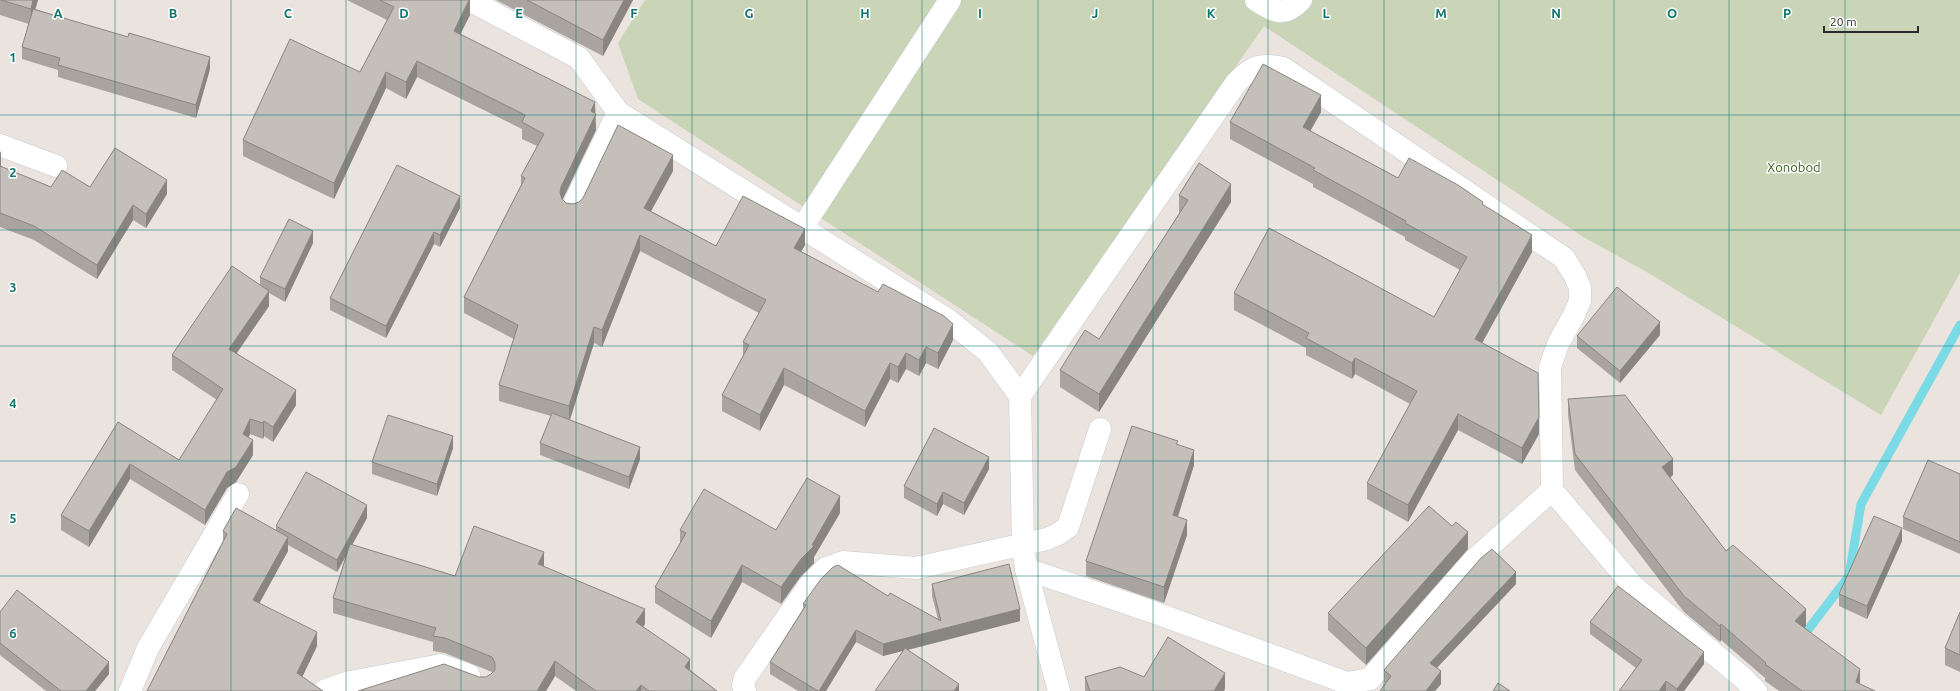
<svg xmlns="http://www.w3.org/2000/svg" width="1960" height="691" viewBox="0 0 1960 691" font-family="Ubuntu,sans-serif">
  <rect width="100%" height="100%" fill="#ebe3de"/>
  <polygon fill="#cad4b7" points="645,0 1960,0 1960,273 1881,415 1645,271 1585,238 1264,26 1033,356 638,99 618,43"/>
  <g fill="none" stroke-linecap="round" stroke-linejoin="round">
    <polyline stroke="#7adae5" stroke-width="9" points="1801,639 1849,576 1861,504 1960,325"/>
    <g stroke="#c6cbd3" stroke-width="23">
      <g id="minor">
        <polyline points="469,0 579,58 618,112 947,319 988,352 1020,396 1023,544 1026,569 1059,691"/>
        <path d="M 1256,0 C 1275,12 1284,18 1301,0"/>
        <polyline points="0,145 56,166"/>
        <polyline points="572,208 618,112"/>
        <polyline points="802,228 950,0"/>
        <path d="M 1020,396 L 1236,83 C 1252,66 1260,63 1283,68 L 1564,258 L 1575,276 L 1580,288 L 1580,301 L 1574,315 L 1558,344 L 1550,367 L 1552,490 L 1472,562 L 1370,679 L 1347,683 L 1153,612 L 1026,569"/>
        <polyline points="1552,490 1634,587 1743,678 1756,691"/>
        <polyline points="130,691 148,648 238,494"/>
        <polyline points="324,691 350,682 441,665 469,675"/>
        <polyline points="745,691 743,685 745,678 811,583 826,568 843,562 916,568 1047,539 1058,534 1068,527 1100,429"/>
      </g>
    </g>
    <use href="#minor" stroke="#fff" stroke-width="22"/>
  </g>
  <g fill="#a9a49f">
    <polygon points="0,0 38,0 35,9 210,69 196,118 58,77 58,70 22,59 22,47 29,24 0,15"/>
    <polygon points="347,0 470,0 470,15 460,34 595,113 596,130 562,199 566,203 573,204 673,171 651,211 716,246 805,245 801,251 953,340 938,369 926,363 919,376 906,369 898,383 890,379 865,427 784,385 760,431 722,411 722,395 743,356 743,342 759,313 640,251 602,347 594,343 570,420 640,459 629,489 540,455 540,443 551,416 499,401 499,385 514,339 464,313 464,297 521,185 521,176 537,146 522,139 522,129 417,77 406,99 386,88 334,199 243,156 243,140 360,72 387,20"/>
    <polygon points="496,0 633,0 603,56"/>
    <polygon points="1321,112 1310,131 1398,178 1483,205 1532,252 1482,343 1539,434 1522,464 1458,430 1408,522 1367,499 1367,483 1410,404 1355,374 1352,379 1306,355 1306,348 1234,310 1234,293 1434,317 1460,270 1405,240 1405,237 1313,187 1313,184 1230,139 1230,122"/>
    <polygon points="0,151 0,167 51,187 90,187 167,194 146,228 133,220 97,279 34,240 0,227"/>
    <polygon points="1179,195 1231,202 1099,412 1060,387 1060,370 1099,339 1180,212 1179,212"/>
    <polygon points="460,208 440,247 434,244 386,338 330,310 330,298"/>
    <polygon points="313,243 285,302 269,293 269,306 237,353 296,405 273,442 264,436 263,439 250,434 248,437 253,455 236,482 227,488 205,525 130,479 89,547 61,530 61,515 118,422 179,460 217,400 172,370 172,355 260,285 260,277"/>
    <polygon points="1660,335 1620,383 1577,348 1577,336"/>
    <polygon points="1568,399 1673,475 1670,478 1726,551 1806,626 1804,628 1860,684 1875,691 1779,691 1765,681 1765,678 1721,640 1720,642 1684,612 1575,470 1568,415"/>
    <polygon points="1178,445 1194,465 1178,517 1187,535 1164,603 1086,576 1086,561"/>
    <polygon points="453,448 437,496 372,474 372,462"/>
    <polygon points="989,469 964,515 943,504 937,516 904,498 904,486"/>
    <polygon points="1960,474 1960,554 1903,529 1903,517"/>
    <polygon points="840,513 814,557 814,563 801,576 781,604 742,582 711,638 655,603 655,587 680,543 680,530 776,530"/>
    <polygon points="367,518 352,545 455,576 544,567 645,624 643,627 690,670 717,691 576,691 555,676 546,691 479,677 486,677 491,674 493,672 492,672 445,653 433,651 433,642 333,613 333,598 346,556 337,572 288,545 288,551 259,603 317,646 302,677 147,691 223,541 223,531 276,530 276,526"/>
    <polygon points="1902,541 1867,619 1839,606 1839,594"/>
    <polygon points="1468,549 1366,665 1328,630 1328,613"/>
    <polygon points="932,584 1020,621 908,650 959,691 902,651 883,656 856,642 826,691 798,691 770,674 770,662 803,609 803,604 888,596 938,619 932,596"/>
    <polygon points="1516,584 1437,668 1441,684 1435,691 1380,691 1385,683 1384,682 1384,670"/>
    <polygon points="0,612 109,674 95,691 46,691 0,655"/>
    <polygon points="1960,612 1960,672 1945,665 1945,648"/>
    <polygon points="1590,622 1704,664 1684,691 1619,691 1636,668 1590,634"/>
    <polygon points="1085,677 1144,677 1225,688 1224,691 1085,691"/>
  </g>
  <g fill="#898682">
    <polygon points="33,0 38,0 31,24 31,9"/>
    <polygon points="469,0 470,0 470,15 454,47 454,31"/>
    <polygon points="624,0 633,0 603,56 603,40"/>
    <polygon points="210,57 210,69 196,118 196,105"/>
    <polygon points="417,61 417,77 406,99 406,82"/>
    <polygon points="386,72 386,88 334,199 334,183"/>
    <polygon points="1321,95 1321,112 1303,144 1303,127"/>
    <polygon points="595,102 596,130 561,203 560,193 561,187 591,111"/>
    <polygon points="1,151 1,166 0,168 0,153"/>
    <polygon points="673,155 673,171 644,224 644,208"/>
    <polygon points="167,180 167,194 146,228 146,214"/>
    <polygon points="1231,184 1231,202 1099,412 1099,394"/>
    <polygon points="460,196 460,208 440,247 440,235"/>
    <polygon points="133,205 133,220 97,279 97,265"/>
    <polygon points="805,229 805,245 794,264 794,248"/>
    <polygon points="313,231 313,243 285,302 285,289"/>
    <polygon points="434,232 434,244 386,338 386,326"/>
    <polygon points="640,235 640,251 602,347 602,330"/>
    <polygon points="1532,235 1532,252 1475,356 1475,339"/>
    <polygon points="269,291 269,306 229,364 229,349"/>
    <polygon points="1660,322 1660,335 1620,383 1620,371"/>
    <polygon points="953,324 953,340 938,369 938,353"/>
    <polygon points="594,327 594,343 569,422 569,406"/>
    <polygon points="926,347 926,363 919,376 919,360"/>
    <polygon points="906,353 906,369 898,383 898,367"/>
    <polygon points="1355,358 1355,374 1352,379 1352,363"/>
    <polygon points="890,363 890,379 865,427 865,411"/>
    <polygon points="784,368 784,385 760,431 760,415"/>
    <polygon points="296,390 296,405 273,442 273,427"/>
    <polygon points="1458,414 1458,430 1408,522 1408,505"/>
    <polygon points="1539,417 1539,434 1522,464 1522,448"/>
    <polygon points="250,419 250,434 243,450 243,434"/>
    <polygon points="264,421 264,436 263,439 263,423"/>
    <polygon points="453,436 453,448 437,496 437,484"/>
    <polygon points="253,440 253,455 236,482 227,488 205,525 205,510 227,472"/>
    <polygon points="640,447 640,459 629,489 629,477"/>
    <polygon points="1194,450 1194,465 1173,531 1173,515"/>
    <polygon points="989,457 989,469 964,515 964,503"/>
    <polygon points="1673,459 1673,475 1662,484 1662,467"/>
    <polygon points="130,464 130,479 89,547 89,531"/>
    <polygon points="943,492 943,504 937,516 937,504"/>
    <polygon points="840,496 840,513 814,557 814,563 801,576 781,604 781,587 812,545"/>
    <polygon points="367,505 367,518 337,572 337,560"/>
    <polygon points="1187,520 1187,535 1164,603 1164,587"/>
    <polygon points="1902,528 1902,541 1867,619 1867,606"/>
    <polygon points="1468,532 1468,549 1366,665 1366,648"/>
    <polygon points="288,537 288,551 253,615 253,600"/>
    <polygon points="544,552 544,567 538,564"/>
    <polygon points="742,565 742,582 711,638 711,621"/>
    <polygon points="1516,572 1516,584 1430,675 1430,663"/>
    <polygon points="645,609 645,624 636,637 636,622"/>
    <polygon points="1020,609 1020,621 883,656 883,644"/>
    <polygon points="1806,609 1806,626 1795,638 1795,621"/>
    <polygon points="1721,624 1721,640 1720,642 1720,626"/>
    <polygon points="856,630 856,642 826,691 819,691"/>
    <polygon points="317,632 317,646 297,688 297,673"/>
    <polygon points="1704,652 1704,664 1684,691 1677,691 1677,689"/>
    <polygon points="690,659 690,674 685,667"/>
    <polygon points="555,661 555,676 546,691 537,691"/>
    <polygon points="109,662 109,674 95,691 86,691"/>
    <polygon points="1860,669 1860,685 1856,682"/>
    <polygon points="1441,671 1441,684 1435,691 1426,691"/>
    <polygon points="1225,673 1225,688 1224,691 1214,691"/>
    <polygon points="1666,681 1666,691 1659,691"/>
    <polygon points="959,684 959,691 954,691"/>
    <polygon points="641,685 641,691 636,691"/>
  </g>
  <g fill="#c4bfb9" stroke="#898682">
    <polygon points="1,0 33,0 31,9"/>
    <polygon points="380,0 469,0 454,31 595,102 591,111 596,114 561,187 560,193 562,199 566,203 573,204 579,202 583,198 618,125 673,155 644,208 716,246 743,196 805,229 794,248 878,292 883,284 944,316 953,324 938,353 926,347 919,360 906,353 898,367 890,363 865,411 784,368 760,415 722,395 749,345 743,342 766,300 640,235 602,330 594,327 569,406 499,385 518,325 464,297 525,178 521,176 544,134 522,122 525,115 417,61 406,82 386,72 334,183 243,140 290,39 360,72 394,7"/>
    <polygon points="527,0 624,0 603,40"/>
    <polygon points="33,9 128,37 129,33 210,57 196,105 58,65 60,58 22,47"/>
    <polygon points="1263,64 1321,95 1303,127 1398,178 1409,158 1458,185 1483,202 1482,204 1532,235 1475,339 1538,373 1539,417 1522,448 1458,414 1408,505 1367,483 1417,391 1355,358 1352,363 1306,338 1309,333 1234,293 1269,228 1434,317 1467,257 1405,223 1406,221 1313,170 1315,168 1230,122"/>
    <polygon points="115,148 167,180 146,214 133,205 97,265 34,226 0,213 0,166 51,187 62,170 90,187"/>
    <polygon points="1199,163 1231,184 1099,394 1060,370 1085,330 1099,339 1188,200 1179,195"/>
    <polygon points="397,165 460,196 440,235 434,232 386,326 330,298"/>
    <polygon points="289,219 313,231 285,289 260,277"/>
    <polygon points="232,266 269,291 229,349 296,390 273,427 264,421 263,423 250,419 243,434 253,440 236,467 227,472 205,510 130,464 89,531 61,515 118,422 179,460 223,389 172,355"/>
    <polygon points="1617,287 1660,322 1620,371 1577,336"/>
    <polygon points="1625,395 1673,459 1662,467 1726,551 1733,545 1806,609 1795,621 1860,669 1856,682 1875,691 1802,691 1765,664 1766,663 1721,624 1720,626 1684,596 1575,454 1568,399"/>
    <polygon points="552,413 640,447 629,477 540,443"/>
    <polygon points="388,415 453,436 437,484 372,462"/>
    <polygon points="1132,426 1178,441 1176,444 1194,450 1173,515 1187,520 1164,587 1086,561"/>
    <polygon points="934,428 989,457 964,503 943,492 937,504 904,486"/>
    <polygon points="1928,460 1960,474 1960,542 1903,517"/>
    <polygon points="306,472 367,505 337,560 276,526"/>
    <polygon points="807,478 840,496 812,545 814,546 801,559 781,587 742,565 711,621 655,587 686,533 680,530 704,489 776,530"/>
    <polygon points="1429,506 1452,526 1456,522 1468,532 1366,648 1328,613"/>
    <polygon points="236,508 288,537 253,600 317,632 297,673 323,691 147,691 227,534 223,531"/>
    <polygon points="1874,516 1902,528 1867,606 1839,594"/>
    <polygon points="474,526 544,552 538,564 645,609 636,622 690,659 685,667 717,691 649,691 641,685 636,691 596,691 555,661 537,691 358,691 444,664 479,677 486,677 491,674 495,670 495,663 492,657 445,638 433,636 436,628 333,598 350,544 455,576"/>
    <polygon points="1492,549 1516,572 1430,663 1441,671 1426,691 1380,691 1391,676 1384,670 1481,558"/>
    <polygon points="1009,564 1020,609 883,644 856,630 819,691 818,691 770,662 806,605 803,604 821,579 833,567 838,565 888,596 890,593 941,621 932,584"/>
    <polygon points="1618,586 1704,652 1677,689 1666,681 1659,691 1619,691 1642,660 1590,622"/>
    <polygon points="17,590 109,662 86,691 61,691 0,643 0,612"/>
    <polygon points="1960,612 1960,655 1945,648"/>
    <polygon points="1168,637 1225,673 1214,691 1090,691 1085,677 1120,667 1144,677"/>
    <polygon points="905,648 959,684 954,691 875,691"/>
    <polygon points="1498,683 1510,691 1493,691"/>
  </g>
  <path fill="none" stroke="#0f766e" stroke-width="1" stroke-opacity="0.55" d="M 115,0 L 115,691M 231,0 L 231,691M 346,0 L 346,691M 461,0 L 461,691M 576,0 L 576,691M 692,0 L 692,691M 807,0 L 807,691M 922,0 L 922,691M 1038,0 L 1038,691M 1153,0 L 1153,691M 1268,0 L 1268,691M 1384,0 L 1384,691M 1499,0 L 1499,691M 1614,0 L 1614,691M 1729,0 L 1729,691M 1845,0 L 1845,691M 0,115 L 1960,115M 0,230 L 1960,230M 0,346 L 1960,346M 0,461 L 1960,461M 0,576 L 1960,576"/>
  <g text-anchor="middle" stroke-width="3" stroke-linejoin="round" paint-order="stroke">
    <g font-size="13" fill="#396220" stroke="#fff">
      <text x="1794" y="172">Xonobod</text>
    </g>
  </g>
  <g font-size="13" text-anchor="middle" font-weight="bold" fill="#0f766e" stroke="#fff" stroke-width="3" stroke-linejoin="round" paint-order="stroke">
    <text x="58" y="18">A</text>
    <text x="173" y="18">B</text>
    <text x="288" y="18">C</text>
    <text x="404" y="18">D</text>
    <text x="519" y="18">E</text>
    <text x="634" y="18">F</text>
    <text x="749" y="18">G</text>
    <text x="865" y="18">H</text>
    <text x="980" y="18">I</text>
    <text x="1095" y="18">J</text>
    <text x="1211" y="18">K</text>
    <text x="1326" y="18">L</text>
    <text x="1441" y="18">M</text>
    <text x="1556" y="18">N</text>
    <text x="1672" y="18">O</text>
    <text x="1787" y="18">P</text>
    <text x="13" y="62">1</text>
    <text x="13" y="177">2</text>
    <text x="13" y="292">3</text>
    <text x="13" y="408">4</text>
    <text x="13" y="523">5</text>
    <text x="13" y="638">6</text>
  </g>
  <path d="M1824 26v6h94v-6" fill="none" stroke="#2b2b2b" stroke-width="2"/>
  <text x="1830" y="26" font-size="12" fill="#2b2b2b" stroke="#ffffff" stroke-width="3" paint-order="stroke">20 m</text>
</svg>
